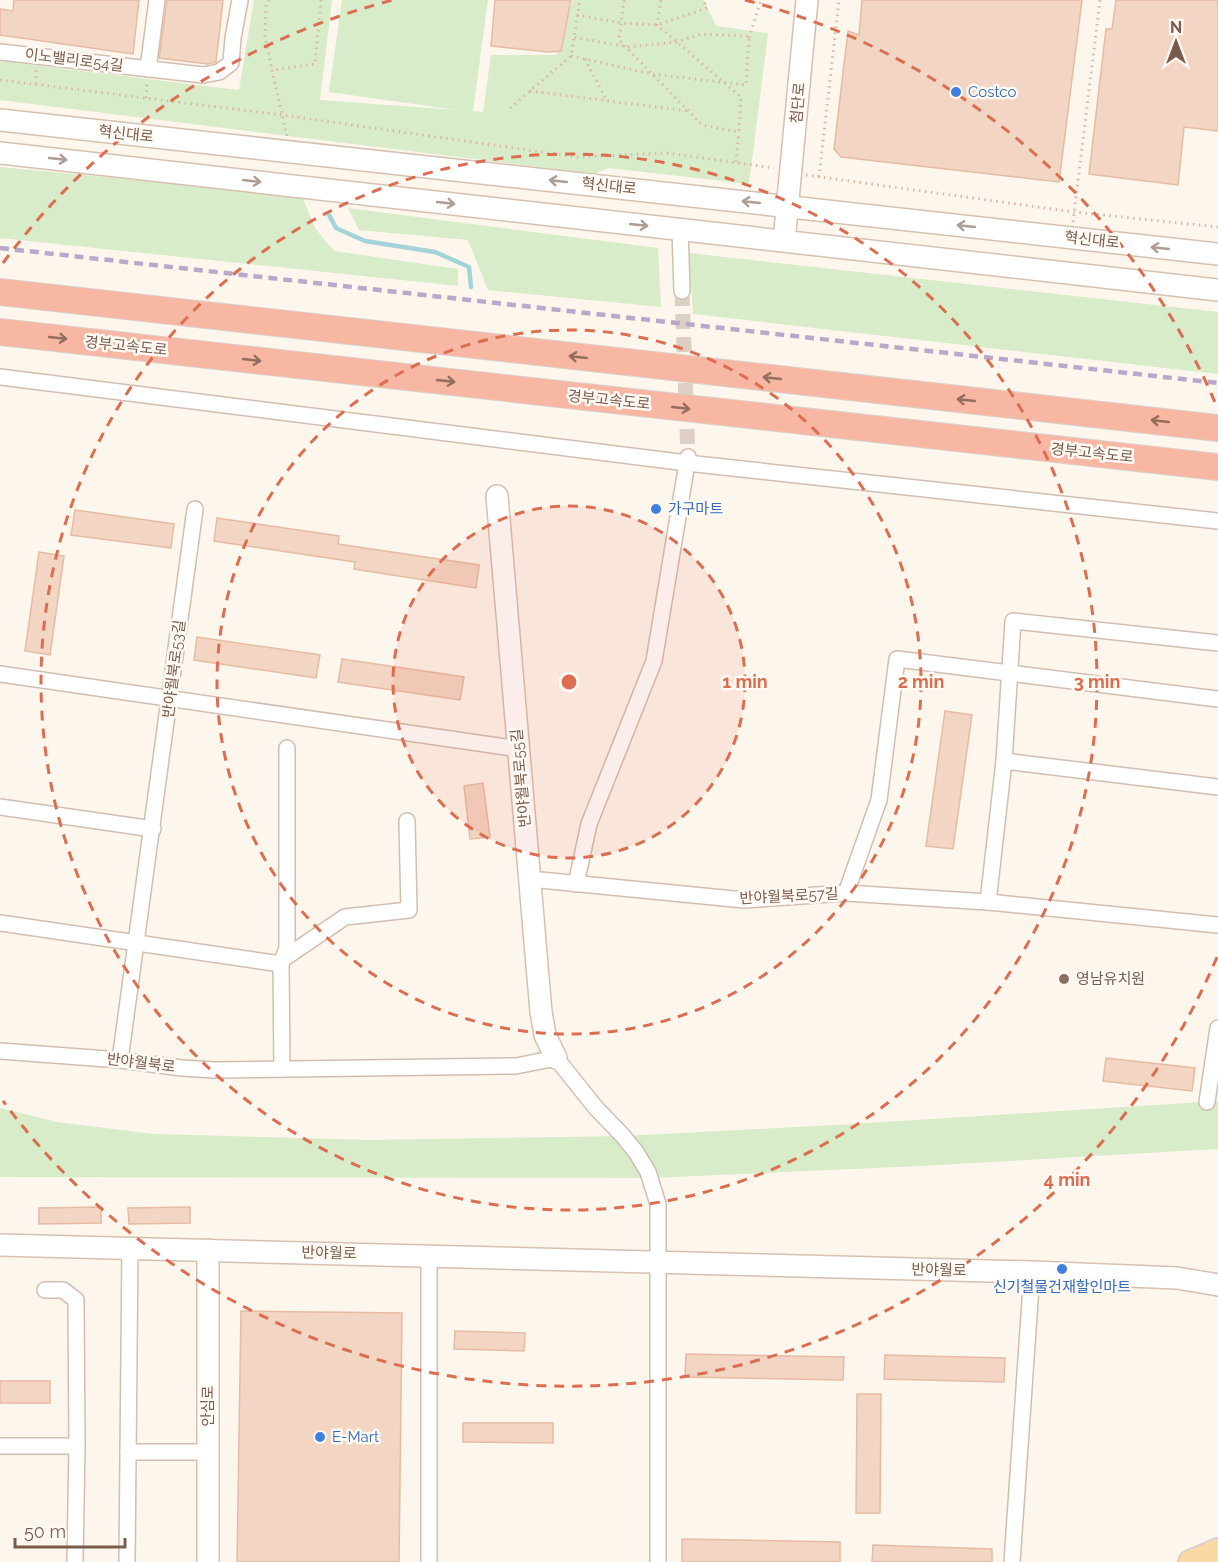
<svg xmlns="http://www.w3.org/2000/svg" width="1218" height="1562" viewBox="0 0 1218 1562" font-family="Raleway,'Noto Sans KR',sans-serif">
  <rect width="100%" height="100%" fill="#fdf6ec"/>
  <g fill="#d8ecc9">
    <polygon points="254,0 332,0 320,100 456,110 329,92 342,0 488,0 473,111 483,112 491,55 556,55 573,0 704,0 716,26 768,33 749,184 608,168 594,174 0,100 0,61 239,90"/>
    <polygon points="0,167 302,196 315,228 334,251 458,269 458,286 0,238"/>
    <polygon points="348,208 658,248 661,307 488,290 468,240 359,230"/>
    <polygon points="689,253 1218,312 1218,374 693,314"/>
    <polygon points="1218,1101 1218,1149 920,1166 650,1178 0,1177 0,1108 57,1122 154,1134 369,1140 623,1136 835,1125"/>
  </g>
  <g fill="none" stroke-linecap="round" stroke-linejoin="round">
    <polyline stroke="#a5d3da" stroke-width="4.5" points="328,213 336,228 365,241 435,252 469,267 471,287"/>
  </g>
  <g fill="#f3d5c3" stroke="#e6bba3" stroke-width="1.5">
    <polygon points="14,0 139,0 133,54 0,35 0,9 13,11"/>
    <polygon points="167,0 223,0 216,62 208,64 159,58"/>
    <polygon points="495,0 571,0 561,51 548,52 491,46"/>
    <polygon points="862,0 1082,0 1059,182 841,157 834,149 848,31 859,35"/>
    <polygon points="1116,0 1218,0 1218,131 1184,127 1178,185 1089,174 1106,29 1112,29"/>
    <polygon points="75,510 174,524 171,548 71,535"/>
    <polygon points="217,518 339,536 338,544 479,565 476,588 354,569 355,562 214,541"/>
    <polygon points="39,552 64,556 50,655 25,651"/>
    <polygon points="197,637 320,655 316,678 194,660"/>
    <polygon points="342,659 464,677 460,700 338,682"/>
    <polygon points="945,711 972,715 953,849 926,846"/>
    <polygon points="483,783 490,837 470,839 464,786"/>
    <polygon points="1106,1058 1195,1068 1192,1091 1103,1081"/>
    <polygon points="101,1207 101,1223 39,1224 39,1208"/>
    <polygon points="190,1207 190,1223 129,1224 128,1208"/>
    <polygon points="241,1311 402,1313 399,1562 237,1562"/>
    <polygon points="455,1331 525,1333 524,1351 454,1349"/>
    <polygon points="686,1354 844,1357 843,1380 685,1377"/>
    <polygon points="885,1355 1005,1358 1004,1382 884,1379"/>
    <rect x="0" y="1381" width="50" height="22"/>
    <polygon points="857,1394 881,1394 880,1513 856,1513"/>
    <polygon points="463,1423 553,1423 553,1443 463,1442"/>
    <polygon points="682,1539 840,1542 840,1562 682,1562"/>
    <polygon points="873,1545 992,1549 992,1562 872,1562"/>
  </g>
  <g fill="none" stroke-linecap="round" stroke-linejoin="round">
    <polyline stroke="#dcd0c4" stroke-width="15" stroke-dasharray="15 8" stroke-linecap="butt" points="682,291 688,457"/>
    <g stroke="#d1beb0" stroke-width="18">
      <g id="street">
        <polyline points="0,52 203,75 219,72 231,63 233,38 240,0"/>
        <polyline points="148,69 157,0"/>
        <polyline points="680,229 682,291"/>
        <polyline points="0,377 687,463 1218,521"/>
        <polyline points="0,674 519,749"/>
        <polyline points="1004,761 1013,621 1218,643"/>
        <polyline points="0,807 153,829"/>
        <polyline points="530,879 744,900 846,893 879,800 897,659 1218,699"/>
        <polyline points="576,884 589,824 654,661 688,457"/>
        <polyline points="846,893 988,902 1218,925"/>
        <polyline points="988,902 1004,761 1218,787"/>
        <polyline points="0,923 281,964"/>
        <polyline points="283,959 345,917 409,910 407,821"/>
        <polyline points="0,1051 120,1060 182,1068 214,1070 516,1066 556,1058 596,1108 623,1136 636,1152 648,1172 658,1204 658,1562"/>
        <polyline points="120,1060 195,509"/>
        <polyline points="282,1069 281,964 287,948 287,748"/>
        <polyline points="1207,1102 1218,1028"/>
        <polyline points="429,1255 429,1562"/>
        <polyline points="45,1290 63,1290 76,1300 77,1446 75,1562"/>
        <polyline points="0,1446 77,1446"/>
        <polyline points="128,1452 208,1452"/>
        <polyline points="127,1562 130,1248"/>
        <polyline points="1012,1562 1032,1272"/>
      </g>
    </g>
    <g stroke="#d6c0b0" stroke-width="24">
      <g id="secondary">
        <polyline points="0,120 1218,254"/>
        <polyline points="0,153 1218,290"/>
        <polyline points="784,241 807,0"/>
        <polyline points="497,496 541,1012 545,1035 556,1058"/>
        <polyline points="0,1245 1032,1272 1177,1278 1218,1285"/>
        <polyline points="208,1562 208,1250"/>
      </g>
    </g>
    <g stroke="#dad1cd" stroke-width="26">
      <polyline id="primary" points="1190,1562 1218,1550"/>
    </g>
    <g stroke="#dad1cd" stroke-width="28">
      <g id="highway">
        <polyline points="0,292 1218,428"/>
        <polyline points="0,332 1218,467"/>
      </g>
    </g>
    <g stroke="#d9b8a5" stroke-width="3" stroke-dasharray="1.5 4.5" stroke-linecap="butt">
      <polyline points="269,0 266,5 265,36 272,70"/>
      <polyline points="624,0 619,40 702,125 739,132 741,97 657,25 661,0"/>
      <polyline points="577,15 621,23 657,25 707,8 703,0"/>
      <polyline points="749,38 761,0"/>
      <polyline points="571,56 652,74 746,85 749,36 700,34 677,42 627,47 574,37"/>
      <polyline points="585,59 607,101"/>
      <polyline points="0,80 282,115 577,157 667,153 774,168"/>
      <polyline points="36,84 36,70"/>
      <polyline points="530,91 689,111"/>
      <polyline points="146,98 147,83"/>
      <polyline points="510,108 571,56 580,0"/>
      <polyline points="287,136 272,70 315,64 321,0"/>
      <polyline points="736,162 739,132"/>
      <polyline points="806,175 1074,212 1218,227"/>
      <polyline points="819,177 839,0"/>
      <polyline points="1073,222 1100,0"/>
    </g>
    <use href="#street" stroke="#fff" stroke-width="15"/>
    <use href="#secondary" stroke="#fff" stroke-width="21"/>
    <use href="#primary" stroke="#fbd9a5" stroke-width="22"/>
    <use href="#highway" stroke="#f7b7a3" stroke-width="26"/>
    <polyline stroke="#b9a8c9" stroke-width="4.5" stroke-dasharray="9 6" stroke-linecap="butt" points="0,248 1218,383"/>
  </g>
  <defs><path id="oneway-shaft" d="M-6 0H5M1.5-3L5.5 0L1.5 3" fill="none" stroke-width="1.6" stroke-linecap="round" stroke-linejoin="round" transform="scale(1.5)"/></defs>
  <g stroke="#af9d94">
    <use href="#oneway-shaft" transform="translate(58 159) rotate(6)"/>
    <use href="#oneway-shaft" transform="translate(252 181) rotate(6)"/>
    <use href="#oneway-shaft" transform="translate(558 181) rotate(-174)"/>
    <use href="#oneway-shaft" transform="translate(751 202) rotate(-174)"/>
    <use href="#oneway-shaft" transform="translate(446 203) rotate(6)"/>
    <use href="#oneway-shaft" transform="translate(639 225) rotate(6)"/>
    <use href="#oneway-shaft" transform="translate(966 226) rotate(-174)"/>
    <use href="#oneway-shaft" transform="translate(1160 248) rotate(-174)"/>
  </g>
  <g stroke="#936e5e">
    <use href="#oneway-shaft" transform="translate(58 338) rotate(6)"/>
    <use href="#oneway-shaft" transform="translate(578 357) rotate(-174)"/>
    <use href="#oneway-shaft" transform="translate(252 360) rotate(6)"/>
    <use href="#oneway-shaft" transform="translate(772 378) rotate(-174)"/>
    <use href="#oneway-shaft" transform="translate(446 381) rotate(6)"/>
    <use href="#oneway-shaft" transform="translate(966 400) rotate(-174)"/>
    <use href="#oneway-shaft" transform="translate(681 408) rotate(6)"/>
    <use href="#oneway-shaft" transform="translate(1160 421) rotate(-174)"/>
  </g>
  <circle cx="569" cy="682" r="176" fill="#dc6d51" fill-opacity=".12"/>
  <g fill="none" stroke="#dc6d51" stroke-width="3" stroke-dasharray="10 8">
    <circle cx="569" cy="682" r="176"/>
    <circle cx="569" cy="682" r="352"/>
    <circle cx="569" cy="682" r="528"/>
    <path d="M1217 957A704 704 0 0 1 3 1101M3 263A704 704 0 0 1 393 0M745 0A704 704 0 0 1 1217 407"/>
  </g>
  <g fill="#3f7fe0" stroke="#fffaf3" stroke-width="2">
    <circle cx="956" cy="92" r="6"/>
    <circle cx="656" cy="509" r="6"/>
    <circle cx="1062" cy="1269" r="6"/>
    <circle cx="320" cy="1437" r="6"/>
  </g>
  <circle fill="#8d6e63" stroke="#fffaf3" stroke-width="2" cx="1064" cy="979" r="6"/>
  <g text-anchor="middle" stroke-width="5" stroke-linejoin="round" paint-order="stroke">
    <g font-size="15" fill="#7a5c4d" stroke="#fffaf3">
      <text transform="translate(74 60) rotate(7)" y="5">이노밸리로54길</text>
      <text transform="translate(798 103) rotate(-85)" y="5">첨단로</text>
      <text transform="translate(126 134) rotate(6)" y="5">혁신대로</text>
      <text transform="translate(609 186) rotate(6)" y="5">혁신대로</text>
      <text transform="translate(1092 240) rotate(6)" y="5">혁신대로</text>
      <text transform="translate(126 346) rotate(6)" y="5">경부고속도로</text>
      <text transform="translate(609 400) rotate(6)" y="5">경부고속도로</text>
      <text transform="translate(1092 453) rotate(6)" y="5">경부고속도로</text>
      <text transform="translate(174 669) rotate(-83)" y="5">반야월북로53길</text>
      <text transform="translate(521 778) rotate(-95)" y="5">반야월북로55길</text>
      <text transform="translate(789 896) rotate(-3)" y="5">반야월북로57길</text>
      <text transform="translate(141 1063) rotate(7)" y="5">반야월북로</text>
      <text transform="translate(329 1253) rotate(1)" y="5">반야월로</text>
      <text transform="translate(939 1270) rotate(1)" y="5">반야월로</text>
      <text transform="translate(208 1406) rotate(-90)" y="5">안심로</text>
    </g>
    <g font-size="15" fill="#366cbe" stroke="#fffaf3" text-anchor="start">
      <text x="968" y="97">Costco</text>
      <text x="668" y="514">가구마트</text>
      <text x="1062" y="1292" text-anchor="middle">신기철물건재할인마트</text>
      <text x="332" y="1442">E-Mart</text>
    </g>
    <g font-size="15" fill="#785e54" stroke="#fffaf3" text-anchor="start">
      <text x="1076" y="984">영남유치원</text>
    </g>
  </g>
  <circle cx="569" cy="682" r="9" fill="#dc6d51" stroke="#fffaf3" stroke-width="3"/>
  <g font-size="18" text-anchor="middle" font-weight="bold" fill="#dc6d51" stroke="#fffaf3" stroke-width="5" stroke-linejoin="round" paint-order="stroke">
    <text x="745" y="688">1 min</text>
    <text x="921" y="688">2 min</text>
    <text x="1097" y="688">3 min</text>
    <text x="1067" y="1186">4 min</text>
  </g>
  <g transform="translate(1176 42)" stroke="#fffaf3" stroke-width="4.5" paint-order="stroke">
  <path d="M0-4.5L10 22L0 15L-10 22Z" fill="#7a5c4d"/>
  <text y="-9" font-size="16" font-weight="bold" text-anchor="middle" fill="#7a5c4d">N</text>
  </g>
  <path d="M15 1538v9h110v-9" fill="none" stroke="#7a5c4d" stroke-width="3"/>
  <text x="24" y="1538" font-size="18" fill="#7a5c4d" stroke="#fffaf3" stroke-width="4.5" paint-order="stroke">50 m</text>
</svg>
